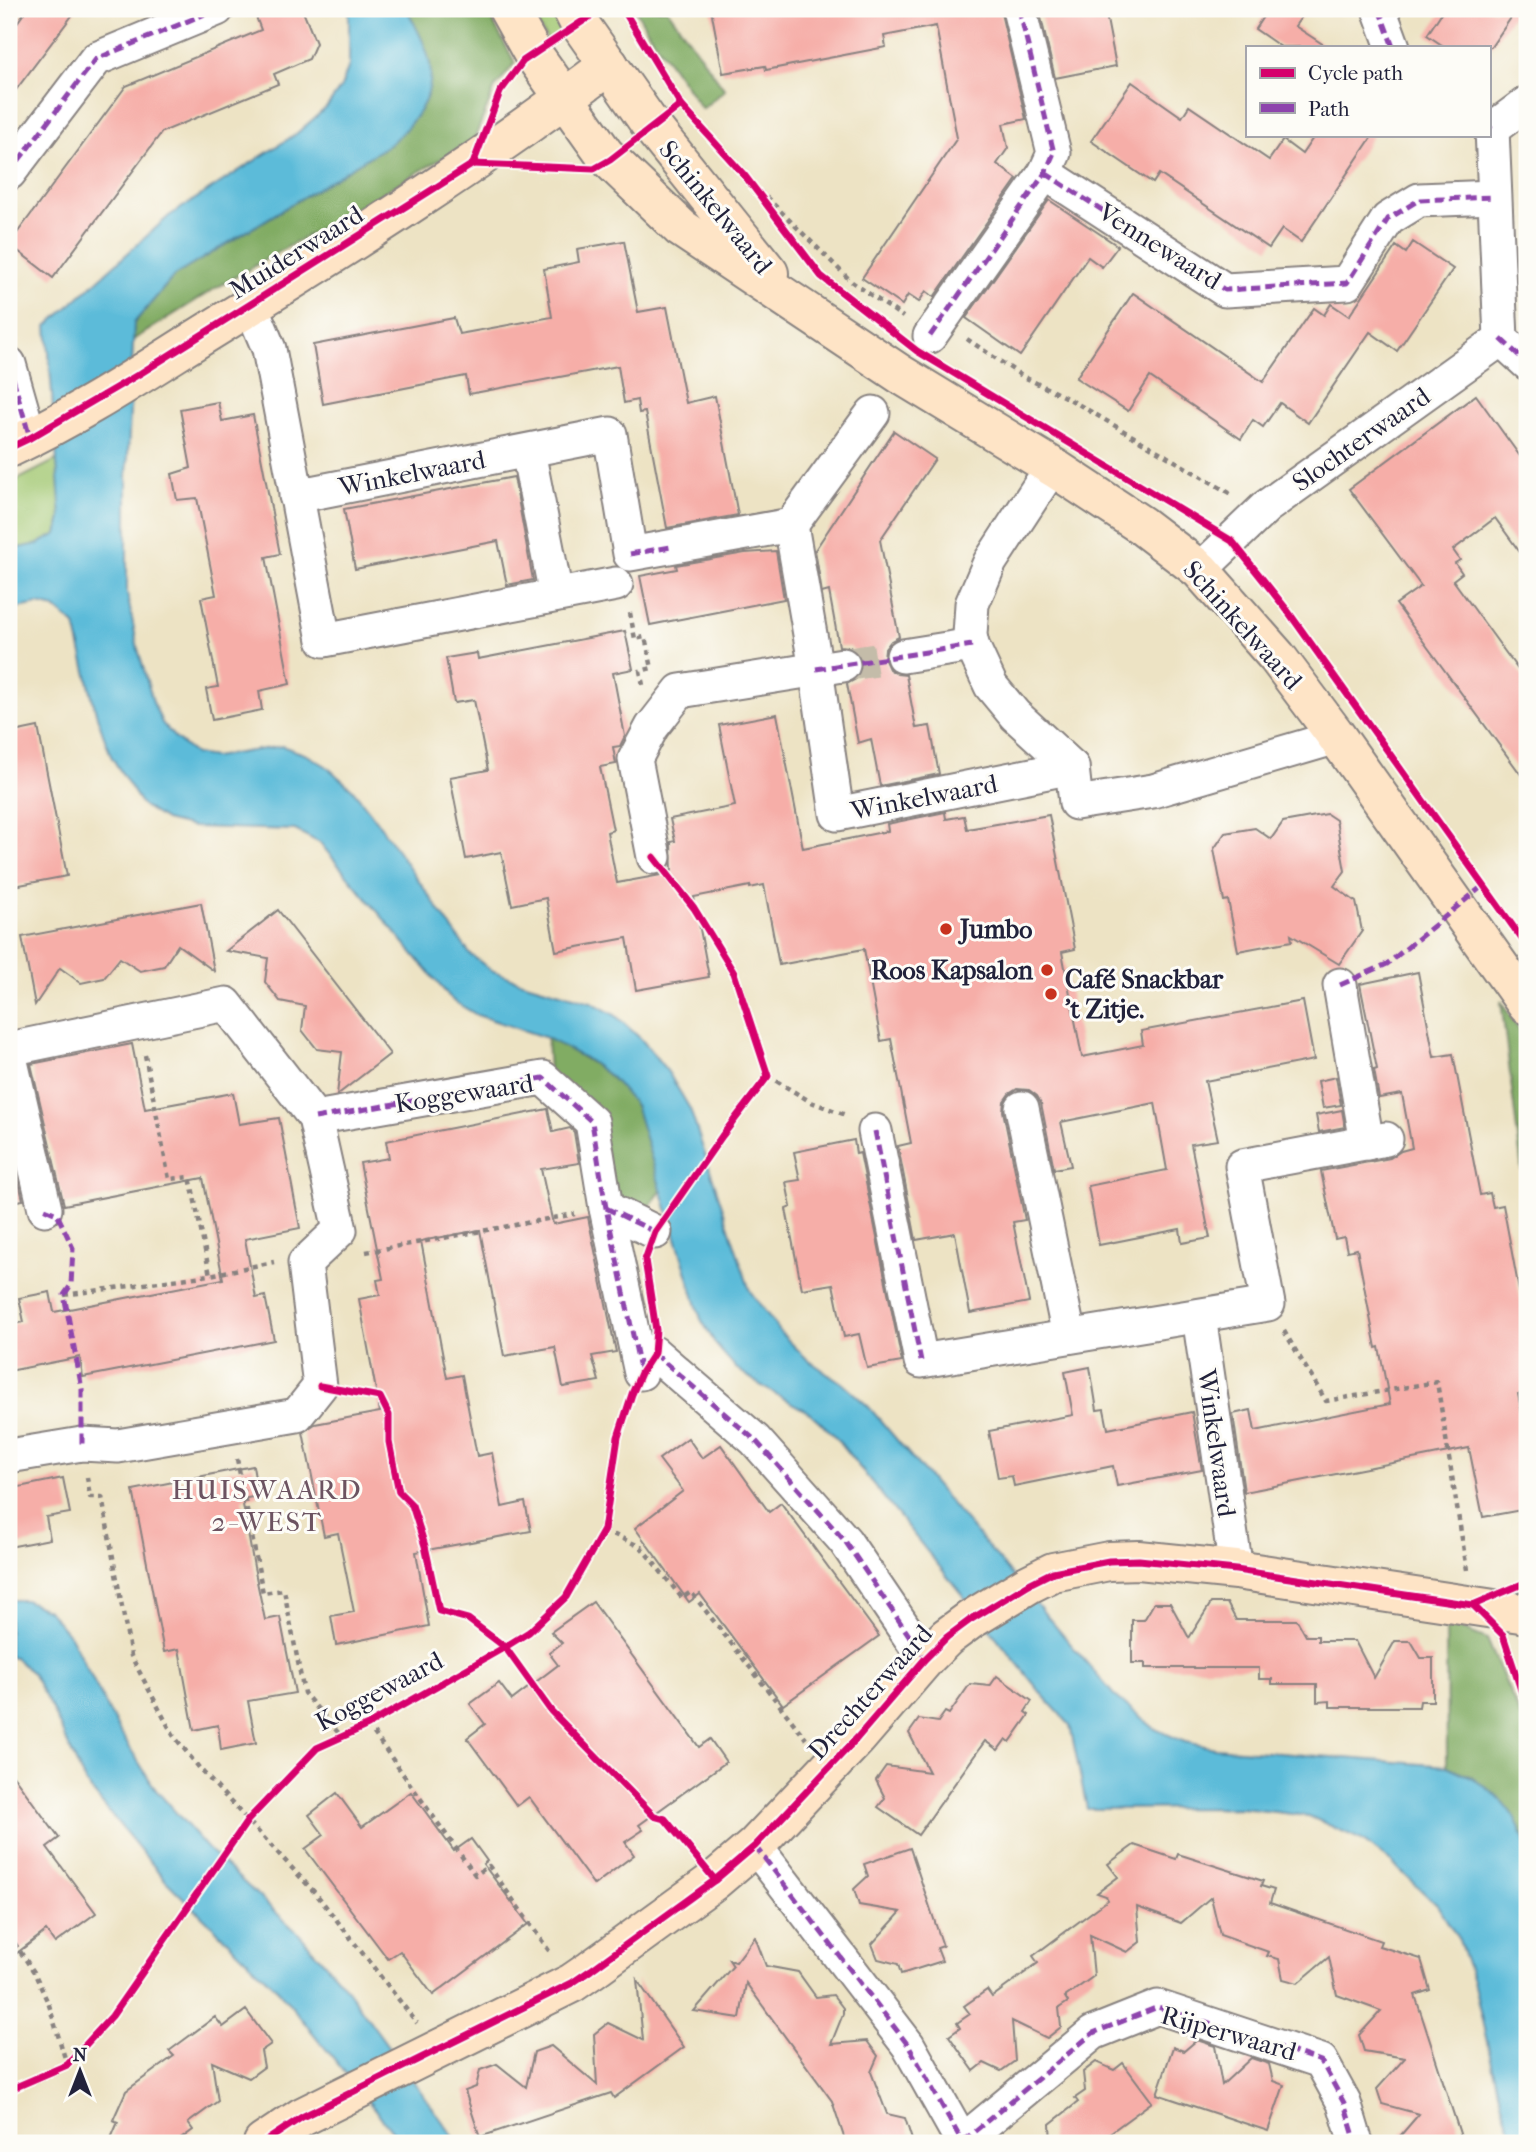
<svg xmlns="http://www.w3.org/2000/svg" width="1536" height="2152" viewBox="0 0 1536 2152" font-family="'IM FELL French Canon',serif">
  <rect width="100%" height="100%" fill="#fdfcf7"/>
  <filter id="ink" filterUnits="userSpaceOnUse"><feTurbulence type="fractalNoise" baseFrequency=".0143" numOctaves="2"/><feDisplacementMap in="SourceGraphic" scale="14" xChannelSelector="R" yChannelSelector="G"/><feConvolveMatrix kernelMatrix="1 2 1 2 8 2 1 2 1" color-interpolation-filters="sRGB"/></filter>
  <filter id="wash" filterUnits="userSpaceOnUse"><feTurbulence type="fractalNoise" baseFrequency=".00686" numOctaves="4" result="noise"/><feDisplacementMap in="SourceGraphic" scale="28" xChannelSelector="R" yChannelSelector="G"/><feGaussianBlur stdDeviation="1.57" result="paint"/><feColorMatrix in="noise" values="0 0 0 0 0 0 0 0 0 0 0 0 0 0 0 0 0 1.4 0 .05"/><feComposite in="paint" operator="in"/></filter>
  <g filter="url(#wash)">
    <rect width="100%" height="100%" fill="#ede3c4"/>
    <g fill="#a2c872" stroke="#627556" stroke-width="2">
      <polygon points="528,9 556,9 566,28 548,41"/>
      <polygon points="58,459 61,518 57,534 38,544 9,550 9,484"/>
    </g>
    <g fill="#81ac64" stroke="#526750" stroke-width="2">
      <polygon points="407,9 486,9 515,63 495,88 474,140 211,291 133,340 134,323 174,276 390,144 430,65"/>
      <polygon points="635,9 667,9 725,90 702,109 650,35"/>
      <polygon points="1501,1001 1527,1043 1527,1171 1522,1171"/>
      <path d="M 547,1038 C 580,1055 611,1071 633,1102 C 644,1119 656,1169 662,1190 L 624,1238 L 599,1120 L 549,1074 Z"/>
      <polygon points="1446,1622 1487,1639 1521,1718 1527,1724 1527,1855 1526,1845 1472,1777 1447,1766"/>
    </g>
    <g fill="#5bbbd9" stroke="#3e6e8a" stroke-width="2">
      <path d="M 349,9 L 407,9 C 415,26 427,45 430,65 C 435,98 413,124 390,144 L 174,276 L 134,323 L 127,477 L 127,593 L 138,649 L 153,702 L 162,723 L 175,738 L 195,754 L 214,757 L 282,746 L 307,755 L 326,766 L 352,789 L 371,813 L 470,954 L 491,970 L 519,981 L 591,1002 L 615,1015 L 642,1040 L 668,1072 L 690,1109 L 750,1291 L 782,1334 L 808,1360 L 842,1383 L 868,1406 L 1114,1695 L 1155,1729 L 1185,1742 L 1215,1748 L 1447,1766 C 1486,1782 1521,1809 1527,1854 L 1527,2143 L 1514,2143 L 1498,2090 L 1473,1981 L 1459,1940 L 1437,1905 L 1390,1861 L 1362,1840 L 1309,1816 L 1241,1808 L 1087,1809 L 1070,1725 L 1046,1699 L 832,1433 L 810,1413 L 763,1387 L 736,1368 L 716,1345 L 701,1319 L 635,1105 L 611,1077 L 585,1058 L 547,1038 L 477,1015 L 452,1000 L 320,843 L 295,830 L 193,827 L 165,820 L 142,805 L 111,756 L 96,713 L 75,625 L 55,608 L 38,604 L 9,610 L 9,550 L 38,544 L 57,534 L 61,518 L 47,326 L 169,216 L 296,134 L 326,108 L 341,87 L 349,65 Z"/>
      <polygon points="9,1600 25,1600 48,1610 70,1636 120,1732 156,1790 208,1849 300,1935 343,1984 458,2143 402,2143 279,1991 166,1881 86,1784 51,1707 32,1673 15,1658 9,1657"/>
    </g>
    <g id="blocks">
      <g fill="#f6aea8">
        <polygon points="27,9 77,9 9,99 9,34"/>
        <polygon points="253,9 302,9 316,43 309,59 274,74 278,84 162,132 53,278 9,244 126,86 261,30"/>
        <polygon points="711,9 1000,9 1026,119 1003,124 1008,148 997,164 1017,179 934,297 926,291 919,302 908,295 902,305 862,278 957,138 936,26 884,36 886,47 766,70 765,66 723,73"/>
        <polygon points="1039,9 1105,9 1116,66 1055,78"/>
        <polygon points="1268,9 1307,9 1295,26 1327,47 1281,47 1255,29"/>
        <polygon points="1444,9 1517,9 1491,47 1445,47 1427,35"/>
        <polygon points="1132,82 1182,117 1189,106 1269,160 1283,140 1302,154 1315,135 1373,135 1301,242 1282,229 1269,248 1159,174 1153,183 1091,141"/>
        <polygon points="1049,200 1118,246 1102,267 1088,257 1020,356 966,318"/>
        <polygon points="624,241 638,312 667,307 686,403 715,396 738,515 667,528 645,412 639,413 637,400 624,403 618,366 469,394 466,376 323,404 313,345 454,318 459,334 552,317 544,269 579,262 577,249"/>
        <polygon points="1413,242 1453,269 1397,351 1370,332 1308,423 1280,403 1263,427 1253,420 1241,439 1150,377 1128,411 1076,378 1133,293 1263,382 1314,308 1324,315 1331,304 1349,316 1396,246 1406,253"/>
        <polygon points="1476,395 1527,466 1527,562 1495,518 1453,550 1460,560 1455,563 1462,573 1453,580 1527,682 1527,783 1396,604 1421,586 1349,489"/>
        <polygon points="218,402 222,421 253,415 280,554 266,557 290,684 259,691 262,710 212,720 206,689 218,687 201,598 216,595 197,498 177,500 172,474 191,468 180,409"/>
        <polygon points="894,431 935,459 880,540 899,637 891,641 885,649 884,658 889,669 897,674 906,675 916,728 930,726 939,774 880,786 871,739 858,743 847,684 856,679 861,672 862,661 858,653 850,647 839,646 829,591 822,593 815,550"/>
        <polygon points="514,477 533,580 507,585 498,541 355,569 344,509"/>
        <polygon points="776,551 784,599 650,625 640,576 677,569 676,565 745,553"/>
        <polygon points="625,631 633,669 613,673 625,736 620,746 613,747 616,764 600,767 613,830 607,832 617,883 672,873 671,842 675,841 670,819 735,806 719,725 777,714 803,848 888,831 887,824 945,812 946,819 964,816 967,829 1049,815 1075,949 1062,952 1082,1057 1143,1045 1141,1031 1303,1001 1314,1060 1205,1081 1218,1140 1191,1144 1210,1238 1182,1243 1180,1229 1099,1245 1088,1186 1167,1170 1155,1103 1061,1122 1071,1166 1054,1169 1041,1103 1037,1096 1029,1090 1017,1089 1009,1094 1004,1101 1003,1111 1025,1220 1013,1222 1029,1302 970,1313 955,1233 916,1240 898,1146 911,1143 891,1039 881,1041 864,949 779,965 764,885 750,888 750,886 694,897 709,977 636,990 627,938 556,951 546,898 512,905 501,852 466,859 450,777 488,770 474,700 454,703 446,658 477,653 478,659"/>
        <polygon points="38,727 67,876 9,887 9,733"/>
        <polygon points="1327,814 1336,820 1345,871 1334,886 1356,902 1362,931 1339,964 1291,935 1292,941 1238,951 1228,900 1224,901 1214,849 1225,833 1255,828 1271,839 1283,822"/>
        <polygon points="201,903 214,971 178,945 164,966 140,971 120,958 104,978 81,983 60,968 35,1005 22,937"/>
        <polygon points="278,910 390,1054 337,1095 342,1052 317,1049 302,1030 305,1006 280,1001 265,982 268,958 226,951"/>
        <polygon points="1418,972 1434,1057 1453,1054 1480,1195 1490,1193 1493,1207 1503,1205 1527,1333 1527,1392 1518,1394 1527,1438 1527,1509 1483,1517 1469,1448 1244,1492 1233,1414 1251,1410 1255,1431 1390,1404 1379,1347 1376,1348 1357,1249 1347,1251 1344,1237 1335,1239 1321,1171 1390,1158 1401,1151 1412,1148 1402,1094 1379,1098 1374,1070 1377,1069 1360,984"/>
        <polygon points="132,1044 145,1109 233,1093 239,1124 279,1118 300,1228 245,1239 256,1298 265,1296 274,1340 83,1377 80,1357 9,1371 9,1325 24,1322 19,1298 50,1292 54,1312 223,1279 203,1178 64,1205 31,1064"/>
        <polygon points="1336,1077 1341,1105 1323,1108 1318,1081"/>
        <polygon points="548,1109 553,1132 570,1128 574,1132 579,1163 541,1169 553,1224 588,1217 616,1352 592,1356 599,1381 563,1387 555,1347 504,1356 480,1230 421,1241 447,1378 462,1375 477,1456 492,1453 502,1507 525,1502 531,1531 416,1552 429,1626 336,1645 331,1616 354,1612 338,1533 324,1536 303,1432 315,1424 380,1412 359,1299 380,1295 377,1280 383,1279 360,1163 389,1158 386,1141"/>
        <polygon points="1342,1110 1345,1127 1319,1132 1316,1115"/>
        <polygon points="9,1138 23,1200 12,1202 9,1184"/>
        <polygon points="854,1140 856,1154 860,1153 902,1362 867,1368 859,1334 844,1337 833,1284 802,1289 786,1209 791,1207 786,1182 800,1180 794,1152"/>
        <polygon points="1090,1367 1097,1410 1104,1409 1108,1429 1192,1412 1202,1470 1117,1486 1113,1466 1014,1486 1012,1476 998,1478 989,1431 1073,1415 1065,1372"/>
        <polygon points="688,1438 702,1458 721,1445 769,1512 781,1503 879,1636 783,1705 700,1594 689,1602 635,1528 683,1491 659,1459"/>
        <polygon points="253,1466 258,1496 242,1499 254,1567 265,1620 280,1617 295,1693 248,1701 256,1743 221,1750 218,1725 194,1730 179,1649 164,1652 133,1490"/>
        <polygon points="63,1478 70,1513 46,1517 50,1539 9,1547 9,1489"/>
        <polygon points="593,1602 699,1747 710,1739 726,1762 639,1825 643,1830 625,1842 634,1855 594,1885 529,1797 517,1806 467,1738 485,1724 470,1704 499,1683 512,1700 558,1665 549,1653 562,1643 551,1632"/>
        <polygon points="1154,1603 1170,1603 1189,1638 1211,1603 1227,1603 1236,1620 1297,1620 1306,1636 1318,1636 1318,1641 1355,1641 1374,1678 1395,1641 1411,1641 1421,1658 1433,1658 1433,1701 1420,1701 1419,1707 1330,1707 1330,1701 1317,1702 1317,1684 1272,1684 1272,1679 1259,1679 1259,1668 1145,1668 1145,1663 1132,1663 1132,1620 1144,1620"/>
        <polygon points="997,1676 1032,1701 1025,1712 1029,1715 1010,1742 1006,1739 998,1750 985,1741 918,1835 878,1807 885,1798 876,1780 886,1766 929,1772 909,1733 919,1719 938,1722 945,1712 949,1714 970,1684 990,1686"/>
        <polygon points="9,1770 59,1838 47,1847 96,1913 55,1943 46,1931 9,1959"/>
        <polygon points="411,1792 454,1851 471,1839 487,1861 483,1864 528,1924 433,1995 400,1951 388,1959 305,1849 324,1835 309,1815 337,1793 362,1827"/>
        <polygon points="1134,1845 1176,1859 1178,1854 1263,1881 1261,1886 1274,1890 1270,1903 1381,1941 1379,1946 1421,1959 1430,1990 1415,1995 1463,2143 1394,2143 1419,2114 1382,2104 1377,2089 1405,2058 1364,2051 1359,2035 1381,2011 1337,1995 1329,1957 1298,1983 1283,1979 1279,1959 1267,1956 1269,1952 1220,1935 1211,1897 1181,1923 1137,1907 1140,1942 1127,1952 1090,1935 1094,1976 1065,1997 1068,2002 1059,2008 1061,2027 1047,2038 1012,2021 1015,2061 1001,2071 984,2063 974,2071 949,2036 960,2028 957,2023 970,2014 964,2006 987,1990 992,1997 1038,1963 1033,1956 1108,1900 1106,1896 1097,1893 1118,1877 1108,1864"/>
        <polygon points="910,1848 943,1946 937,1948 942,1961 901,1974 898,1964 878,1959 872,1944 901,1912 859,1905 854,1889 868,1876 864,1864"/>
        <polygon points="755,1937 766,1966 798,1972 816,1997 833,1995 843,2008 843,2014 831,2044 867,2041 878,2056 871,2072 887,2114 905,2118 913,2143 846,2143 832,2101 746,1983 740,2018 694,2011 733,1966 729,1960 736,1962"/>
        <polygon points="637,1980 684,2047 614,2098 611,2093 480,2137 465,2091 476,2087 480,2070 497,2064 526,2087 534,2052 551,2046 597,2085 594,2034 608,2023 643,2040"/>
        <polygon points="246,2010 271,2044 261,2051 264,2067 249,2078 212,2062 218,2101 188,2123 193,2130 175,2143 109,2143 118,2122 113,2120 126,2091 174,2056 169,2051 215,2017 223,2027"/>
        <polygon points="1197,2040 1215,2046 1222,2085 1251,2058 1269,2064 1273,2081 1284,2085 1268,2131 1157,2094 1173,2047 1184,2051"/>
        <polygon points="1096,2062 1114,2070 1123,2063 1152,2102 1096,2143 1051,2143 1050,2124 1078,2102 1075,2098 1085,2091 1083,2072"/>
      </g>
    </g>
  </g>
  <g filter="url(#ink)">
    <use href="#blocks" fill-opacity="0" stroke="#888280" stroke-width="2"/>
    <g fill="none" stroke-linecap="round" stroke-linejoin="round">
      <polyline stroke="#c4bca9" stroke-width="33" stroke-dasharray="33 17" stroke-linecap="butt" points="843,665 903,656"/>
      <g stroke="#888280" stroke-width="37">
        <g id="street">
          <polyline points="1379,9 1393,47"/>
          <polyline points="1492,129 1501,339"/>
          <polyline points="1492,129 1527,103"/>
          <polyline points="9,173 96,59 217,9"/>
          <polyline points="1045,173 1225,290 1347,283 1388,219 1419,200 1494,197"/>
          <polyline points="251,306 269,349 324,640 616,584"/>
          <polyline points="930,336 1045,173 1054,153 1019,9"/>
          <polyline points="1501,339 1527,363"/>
          <polyline points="9,364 30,438"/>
          <polyline points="528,451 556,595"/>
          <polyline points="1052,467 990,562 972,604 970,635 972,645 991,686 1015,715 1072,767 1076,803 1153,791 1337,737"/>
          <polyline points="296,496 610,434 630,554 791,525 873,413"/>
          <polyline points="791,525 816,669 837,814 1072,767"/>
          <polyline points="1200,570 1266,507 1501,339"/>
          <polyline points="903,656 972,645"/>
          <polyline points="654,857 635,759 652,727 680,691 843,665"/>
          <polyline points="1340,985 1367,1143"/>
          <polyline points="9,1049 226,1004 315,1118 340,1230 305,1263 320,1386 297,1415 118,1446 82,1444 9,1456"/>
          <polyline points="9,1053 45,1209"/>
          <polyline points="1022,1108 1069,1336"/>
          <polyline points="315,1118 543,1078 592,1122 606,1208 641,1373"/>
          <polyline points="875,1131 921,1361 1268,1304 1242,1166 1386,1139"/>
          <polyline points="606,1208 655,1232"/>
          <polyline points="1199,1316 1236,1570"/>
          <polyline points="654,1353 755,1440 845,1541 925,1659"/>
          <polyline points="755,1846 908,2045 963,2143"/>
          <polyline points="963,2141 1093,2033 1158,2007 1321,2061 1344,2103 1356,2143"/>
        </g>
      </g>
      <g stroke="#888280" stroke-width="42">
        <g id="secondary">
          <polyline points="508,9 533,54 605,155 681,228 900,374 1056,469 1141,525 1200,570 1277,657 1334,733 1527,1005"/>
          <polyline points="572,9 579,23 652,127 769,273"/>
          <path d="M 9,448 C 84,413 154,365 224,322 C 356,241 486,158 609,65"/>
          <polyline points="263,2143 302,2117 572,1983 591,1970 715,1880 755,1846 857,1738 925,1659 947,1637 970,1620 1029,1584 1053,1572 1109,1561 1139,1560 1236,1570 1527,1614"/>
        </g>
      </g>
      <g stroke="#888280" stroke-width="4.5" stroke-dasharray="5 5" stroke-linecap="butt">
        <polyline points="745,176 852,282 903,317"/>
        <polyline points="967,339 1022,376 1071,400 1231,494"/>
        <polyline points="630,613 635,639 645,637 652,668 640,671 643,685"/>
        <polyline points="145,1055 169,1179 190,1177 210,1275"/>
        <polyline points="768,1076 811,1102 846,1115"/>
        <polyline points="366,1252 575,1214"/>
        <polyline points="64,1295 210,1275 274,1262"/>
        <polyline points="1284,1331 1326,1401 1437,1382 1467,1570"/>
        <polyline points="237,1459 263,1593 284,1590 304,1693 342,1737"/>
        <polyline points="87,1477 90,1497 102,1497 131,1656 173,1735 201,1770 317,1895 417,2023"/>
        <polyline points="604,1530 641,1547 682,1598 691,1592 806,1739"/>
        <polyline points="368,1725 475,1875 489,1866 552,1955"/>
        <polyline points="9,1935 34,1972 49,2005 67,2065"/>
      </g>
      <use href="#street" stroke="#fff" stroke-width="33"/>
      <use href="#secondary" stroke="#fee4c6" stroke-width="38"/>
      <g stroke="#8e44ad" stroke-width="5" stroke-dasharray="10 5" stroke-linecap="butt">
        <polyline points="1379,9 1393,47"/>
        <polyline points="1489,127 1492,129"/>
        <polyline points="9,173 96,59 217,9"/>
        <polyline points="1045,173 1225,290 1347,283 1388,219 1419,200 1494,197"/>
        <polyline points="930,336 1045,173 1054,153 1019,9"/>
        <polyline points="1501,339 1527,363"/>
        <polyline points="9,364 30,438"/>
        <polyline points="630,554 671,547"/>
        <polyline points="816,669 972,645"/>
        <polyline points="1340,985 1387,964 1485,884"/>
        <polyline points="315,1118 543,1078 592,1122 606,1208 641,1373"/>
        <polyline points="875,1131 921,1361"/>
        <polyline points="606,1208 655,1232"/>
        <polyline points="45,1209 57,1214 73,1248 71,1285 64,1295 82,1389 82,1444"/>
        <polyline points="654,1353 755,1440 845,1541 925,1659"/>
        <polyline points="755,1846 908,2045 963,2143"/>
        <polyline points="963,2141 1093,2033 1158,2007 1321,2061 1344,2103 1356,2143"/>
      </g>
      <g stroke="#fdfcf7" stroke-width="11">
        <g id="cycleway">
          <polyline points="601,9 523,61 500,92 473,164 594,169 610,160 681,105"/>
          <polyline points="623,9 681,105 745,176 821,276 917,351 1232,541 1287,610 1527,946"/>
          <polyline points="9,448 30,438 141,373 473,164"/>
          <polyline points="320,1386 380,1397 389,1415 389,1442 399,1492 412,1505 425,1546 439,1611 468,1619 505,1647 551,1711 654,1816 665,1819 715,1880"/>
          <polyline points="1527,1582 1473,1605 1503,1635 1522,1693 1527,1701"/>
          <polyline points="9,2090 67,2065 112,2016 248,1820 317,1748 368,1725 505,1647 529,1632 566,1597 604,1530 618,1437 632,1394 641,1373 654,1353 656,1330 645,1260 655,1232 722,1136 768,1076 734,973 694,908 654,857"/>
          <polyline points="263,2143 302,2117 572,1983 591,1970 715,1880 755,1846 857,1738 925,1659 947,1637 970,1620 1029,1584 1053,1572 1109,1561 1139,1560 1236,1570 1473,1605"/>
        </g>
      </g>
      <use href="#cycleway" stroke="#d6006c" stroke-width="7"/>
    </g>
  </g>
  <g fill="#c8321e" stroke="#fdfcf7" stroke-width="2.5">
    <circle cx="946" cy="929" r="7"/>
    <circle cx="1047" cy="970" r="7"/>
    <circle cx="1051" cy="994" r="7"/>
  </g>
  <g text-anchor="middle" stroke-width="6" stroke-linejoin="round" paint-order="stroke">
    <g font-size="26" fill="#22223b" stroke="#fdfcf7">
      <text transform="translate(716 207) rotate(51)" y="9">Schinkelwaard</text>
      <text transform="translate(1160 246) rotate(32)" y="9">Vennewaard</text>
      <text transform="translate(296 252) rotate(-32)" y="9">Muiderwaard</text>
      <text transform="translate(1361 439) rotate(-35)" y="9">Slochterwaard</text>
      <text transform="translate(412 473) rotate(-11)" y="9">Winkelwaard</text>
      <text transform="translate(1243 625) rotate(48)" y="9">Schinkelwaard</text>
      <text transform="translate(924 797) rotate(-11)" y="9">Winkelwaard</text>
      <text transform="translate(464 1093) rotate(-9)" y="9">Koggewaard</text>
      <text transform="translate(1217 1443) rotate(82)" y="9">Winkelwaard</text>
      <text transform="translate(379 1691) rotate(-28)" y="9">Koggewaard</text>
      <text transform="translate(870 1692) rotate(-48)" y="9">Drechterwaard</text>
      <text transform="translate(1229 2033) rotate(16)" y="9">Rijperwaard</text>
    </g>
    <g font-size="26" font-weight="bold" fill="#22223b" stroke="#fdfcf7" text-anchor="start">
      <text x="960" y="938">Jumbo</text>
      <text x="1033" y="979" text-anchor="end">Roos Kapsalon</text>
      <text x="1065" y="988">Café Snackbar<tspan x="1065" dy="30">'t Zitje.</tspan></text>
    </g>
    <g font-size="28" letter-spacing="2" fill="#6c5361" stroke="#fdfcf7">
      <text x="267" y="1499">HUISWAARD<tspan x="267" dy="32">2-WEST</tspan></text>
    </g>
  </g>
  <rect width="1536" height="2152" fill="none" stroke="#fdfcf7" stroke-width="35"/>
  <rect x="1246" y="46" width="245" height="91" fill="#fdfcf7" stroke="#a5a5ac" stroke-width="2"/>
  <rect x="1260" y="68" width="35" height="10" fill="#d6006c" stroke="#a5a5ac" stroke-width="2"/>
  <text x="1308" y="80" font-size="21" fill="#22223b">Cycle path</text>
  <rect x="1260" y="103" width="35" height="10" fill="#8e44ad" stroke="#a5a5ac" stroke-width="2"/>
  <text x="1308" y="116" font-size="21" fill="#22223b">Path</text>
  <g transform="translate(80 2071)" stroke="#fdfcf7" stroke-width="5" paint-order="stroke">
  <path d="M0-5L12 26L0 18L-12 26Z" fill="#22223b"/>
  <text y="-10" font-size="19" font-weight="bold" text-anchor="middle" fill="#22223b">N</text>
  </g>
</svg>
